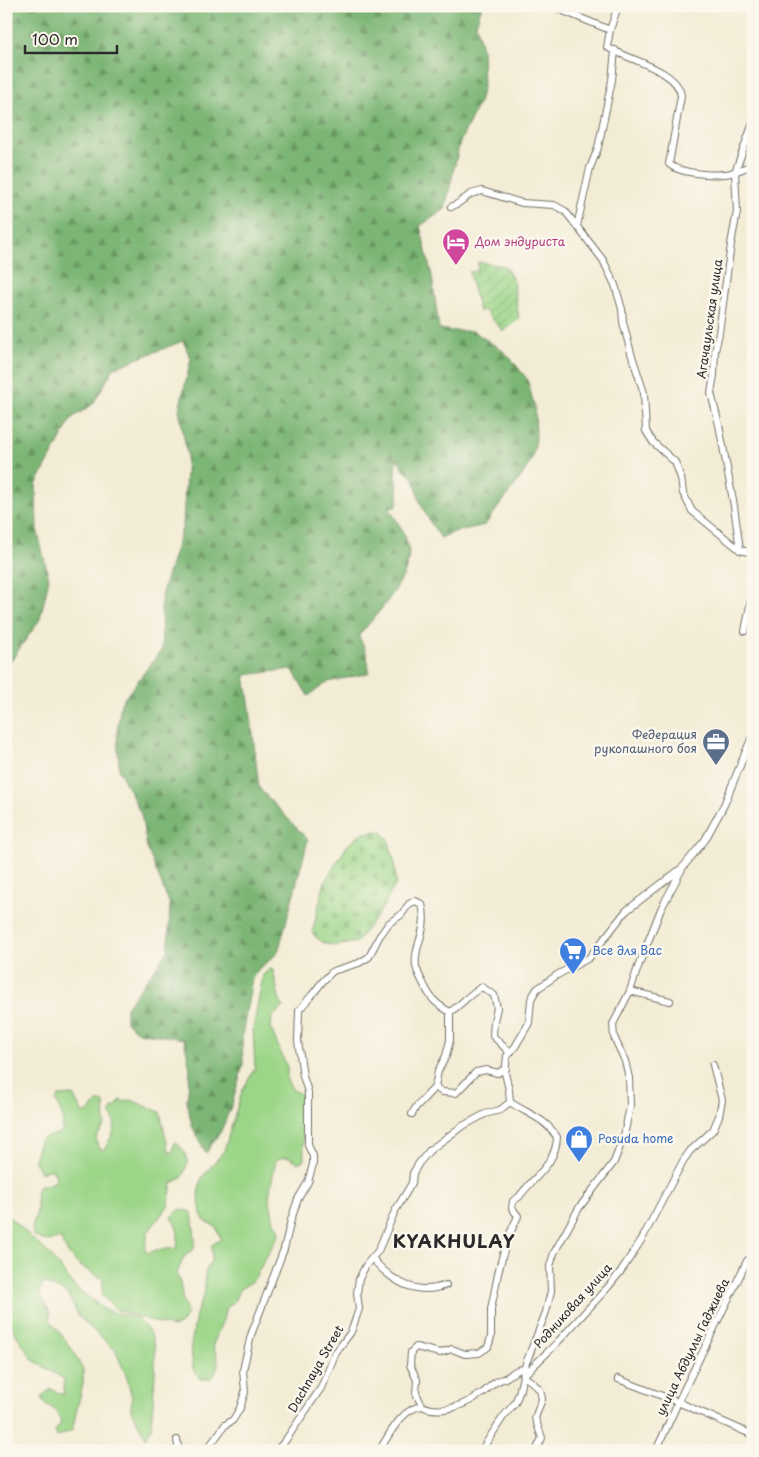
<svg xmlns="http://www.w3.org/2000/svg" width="759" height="1457" viewBox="0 0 759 1457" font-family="'Playpen Sans',sans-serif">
  <defs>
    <pattern id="forest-firs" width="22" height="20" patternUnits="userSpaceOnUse" patternTransform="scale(1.25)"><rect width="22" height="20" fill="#7cb674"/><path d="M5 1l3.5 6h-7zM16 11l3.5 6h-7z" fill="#66945f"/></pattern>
    <pattern id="cemetery-stones" width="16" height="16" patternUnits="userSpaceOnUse" patternTransform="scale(1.25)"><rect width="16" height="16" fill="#9bd588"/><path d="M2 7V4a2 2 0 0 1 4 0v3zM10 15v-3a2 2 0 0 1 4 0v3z" fill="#86b776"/></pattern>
    <pattern id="garden-furrows" width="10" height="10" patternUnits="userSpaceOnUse" patternTransform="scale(1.25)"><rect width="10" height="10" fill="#9bd588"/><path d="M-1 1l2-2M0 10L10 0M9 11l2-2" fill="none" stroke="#86b776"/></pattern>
  </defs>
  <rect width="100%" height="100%" fill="#fbf7ec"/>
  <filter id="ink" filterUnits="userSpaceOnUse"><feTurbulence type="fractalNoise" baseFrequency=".02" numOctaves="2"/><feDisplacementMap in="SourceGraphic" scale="10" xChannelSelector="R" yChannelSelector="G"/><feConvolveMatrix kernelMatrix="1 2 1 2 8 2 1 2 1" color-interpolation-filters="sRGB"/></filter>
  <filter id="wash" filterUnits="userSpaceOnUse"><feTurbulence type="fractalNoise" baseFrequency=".0096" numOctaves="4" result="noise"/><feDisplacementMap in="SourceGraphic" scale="20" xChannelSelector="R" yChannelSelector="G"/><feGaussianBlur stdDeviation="1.12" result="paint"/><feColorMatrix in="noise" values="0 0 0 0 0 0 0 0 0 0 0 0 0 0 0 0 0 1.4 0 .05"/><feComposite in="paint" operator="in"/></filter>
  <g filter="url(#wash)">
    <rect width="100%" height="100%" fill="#f3ecd5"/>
    <g fill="#9bd588" stroke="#63805a">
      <path d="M 270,969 L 273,970 L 279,998 L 283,1007 L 272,1017 L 271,1029 L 287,1067 L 287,1081 L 293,1090 L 302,1095 L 304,1160 L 298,1163 C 291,1156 285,1155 276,1160 L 269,1196 L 274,1222 L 279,1228 L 279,1234 L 253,1281 L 240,1289 L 234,1301 L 225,1310 L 224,1317 L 213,1345 C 218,1361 222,1364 211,1379 L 200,1379 L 193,1369 L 191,1346 L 196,1314 L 205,1292 L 205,1273 L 212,1258 L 212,1245 L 221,1239 L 216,1227 L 204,1220 L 201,1213 L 198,1195 L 201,1179 L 224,1151 L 242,1091 L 255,1068 L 253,1030 L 263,975 Z"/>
      <path d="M 73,1095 L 83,1114 L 90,1111 L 97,1102 L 104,1102 L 105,1125 L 96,1138 L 98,1148 L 104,1150 C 111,1136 120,1128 110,1113 L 112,1108 L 115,1108 L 121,1099 L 122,1102 L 131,1100 L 160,1112 L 169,1152 L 173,1152 L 175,1141 L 184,1151 L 188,1162 L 182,1178 L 172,1183 L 168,1206 L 148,1232 L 145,1250 L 148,1253 L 156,1250 L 177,1248 L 178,1232 L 172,1216 L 179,1209 L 192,1212 L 195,1239 L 194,1249 L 184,1257 L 177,1273 C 180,1283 181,1285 182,1296 C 183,1311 193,1308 180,1325 L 171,1327 L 117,1310 L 102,1296 L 103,1279 C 80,1266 72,1264 60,1238 C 50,1242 43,1242 33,1235 C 30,1221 37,1219 37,1208 C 37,1198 35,1197 38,1187 L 55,1182 L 56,1177 L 52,1169 L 40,1173 L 34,1159 L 41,1139 L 62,1132 L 63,1118 L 56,1101 L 59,1096 Z"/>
      <path d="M 6,1214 L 50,1255 L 75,1287 L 105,1310 L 137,1318 L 151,1334 L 155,1347 L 155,1374 L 151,1428 L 146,1438 L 131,1410 L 132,1398 L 127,1377 L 115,1350 L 79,1317 L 67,1293 L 44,1283 L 39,1292 L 50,1312 L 50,1320 L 72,1349 L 83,1370 L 83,1384 L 72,1430 L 57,1437 L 55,1431 L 61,1423 C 59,1412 53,1408 44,1403 L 42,1396 L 51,1389 L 64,1395 L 64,1379 L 33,1360 L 6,1319 Z"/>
    </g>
    <path fill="url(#forest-firs)" stroke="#547050" d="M 6,6 L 482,6 L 476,24 L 482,49 L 483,87 L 479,102 L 460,142 L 445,209 L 420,226 L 432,276 L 439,329 L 455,331 L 473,331 L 502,350 L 512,360 L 527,379 L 535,408 L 536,439 L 532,459 L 521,477 L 485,525 L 454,532 L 441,538 L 430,522 L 420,502 L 414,479 L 404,470 L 397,458 C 391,474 403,492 396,507 L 389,508 C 396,520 405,532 408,546 C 415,576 376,614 359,636 L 367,654 L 369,673 L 328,682 L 308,696 L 292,669 L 245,675 L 250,708 L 259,788 L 308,840 L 279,949 C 272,963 260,962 252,979 L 242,1036 L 243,1065 L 232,1104 L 221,1131 L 206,1153 L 192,1126 L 187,1101 L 190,1069 L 184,1039 L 138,1032 L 126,1022 L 126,1007 L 168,951 L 170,905 L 147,848 L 141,814 L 119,770 L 117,731 L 121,703 L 162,649 L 161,596 L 183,525 L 187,455 L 179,410 L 191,359 L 183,341 L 114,368 L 93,404 L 72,418 L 36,485 L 37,529 L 49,579 L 40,619 L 13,658 L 6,664 Z"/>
    <path fill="url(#cemetery-stones)" stroke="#63805a" d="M 381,831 L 388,838 L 394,860 L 396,883 L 384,906 L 357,942 C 336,946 328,950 312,933 L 325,881 L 347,846 L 362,833 Z"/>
    <polygon fill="url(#garden-furrows)" stroke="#63805a" points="478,262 505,266 513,280 519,319 503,331 484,310 479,312 469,272 477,271"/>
  </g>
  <g filter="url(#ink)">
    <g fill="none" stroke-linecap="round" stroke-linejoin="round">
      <g stroke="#716f66" stroke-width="8">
        <g id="minor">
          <path d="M 618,6 L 610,30 L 607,47 C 626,59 679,70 681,96 L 669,164 C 680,174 721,177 734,172 C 741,170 746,167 753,165"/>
          <polyline points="561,10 610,30"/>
          <polyline points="753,123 735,172 737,212 731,244 719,333 715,351 714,375 711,393 719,425 734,506 740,550 753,553"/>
          <polyline points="451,207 457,204 471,194 482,191 522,203 554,205 565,211 603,260 615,285 622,309 623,322 631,353 644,393 646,431 653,442 675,462 681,478 683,493 692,511 740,550"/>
          <polyline points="577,226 590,168 598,148 612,80 615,50"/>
          <polyline points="745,631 753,590"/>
          <polyline points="630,991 670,1001"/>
          <path d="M 450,1012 C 462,1004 469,994 482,987 L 494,995 L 497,1008 L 494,1021 L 493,1036 L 510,1053"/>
          <polyline points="435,1087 438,1071 446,1056 450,1040 450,1012"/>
          <polyline points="412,1114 416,1107 435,1087 442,1092 456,1093 476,1072 486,1070 498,1073 506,1068"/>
          <path d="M 372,1258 C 391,1281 415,1297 446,1285"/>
          <polyline points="524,1375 554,1346 609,1286 621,1271 642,1239 683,1161 690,1151 713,1130 719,1116 722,1100 713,1065"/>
          <polyline points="523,1376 532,1382 540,1390 542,1399 535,1418 542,1438 536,1451"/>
          <polyline points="618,1379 678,1402 753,1435"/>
          <path d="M 422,1406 C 442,1415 463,1406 481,1394 C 485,1392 489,1387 493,1384 C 497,1380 502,1380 507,1377 C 513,1373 516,1369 524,1369"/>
          <polyline points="177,1440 179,1451"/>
          <path d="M 206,1451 L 225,1425 L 233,1420 L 240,1408 L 245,1392 L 243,1370 L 251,1335 L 284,1249 L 291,1220 L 298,1199 L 308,1182 L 313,1164 L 313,1156 L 308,1145 L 308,1092 L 303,1076 L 298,1041 L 299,1010 L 312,995 L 323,981 L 333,971 L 359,963 L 369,957 L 379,937 L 389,923 L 401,915 L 409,904 L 415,901 L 422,904 C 429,932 413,945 416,966 C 417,972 421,979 424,985 C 431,999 436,1004 450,1012"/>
          <polyline points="276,1451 285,1441 321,1388 336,1352 351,1332 359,1309 357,1293 359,1279 366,1265 378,1251 395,1211 412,1183 413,1173 419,1163 430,1150 461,1127 485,1114 500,1110 510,1102 509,1090 505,1073 507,1056 515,1047 529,1023 531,999 537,989 557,975 589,958 626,911 682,868"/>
          <path d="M 379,1451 C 389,1435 402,1408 422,1406 L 416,1393 L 417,1380 L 410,1365 L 411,1352 L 416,1347 L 440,1353 L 452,1349 L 465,1354 L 479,1353 L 488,1347 L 491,1337 L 491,1309 L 499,1269 L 507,1240 L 518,1216 L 512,1208 L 513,1201 L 519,1197 C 533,1177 556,1165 557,1137 C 544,1117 527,1114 510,1102"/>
          <polyline points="481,1451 503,1417 515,1403 519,1393 526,1363 546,1312 551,1291 550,1266 554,1253 579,1208 614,1162 624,1136 630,1106 629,1078 625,1061 614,1037 613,1024 630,991 638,967 661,909 683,867 705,840 724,805 753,734"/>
          <polyline points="656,1451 680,1398 747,1261 753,1255"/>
        </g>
      </g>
      <use href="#minor" stroke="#fff" stroke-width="6"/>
    </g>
  </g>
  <defs>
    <g id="hotel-pin" transform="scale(1.4375)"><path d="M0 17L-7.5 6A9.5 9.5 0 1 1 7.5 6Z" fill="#d1479c" stroke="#fbf7ec"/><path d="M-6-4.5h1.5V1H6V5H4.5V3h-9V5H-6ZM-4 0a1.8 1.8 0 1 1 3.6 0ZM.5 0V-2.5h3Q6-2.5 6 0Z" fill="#fff"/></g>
    <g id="office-pin" transform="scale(1.4375)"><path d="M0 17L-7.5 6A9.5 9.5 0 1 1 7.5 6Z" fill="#5c6f8a" stroke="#fbf7ec"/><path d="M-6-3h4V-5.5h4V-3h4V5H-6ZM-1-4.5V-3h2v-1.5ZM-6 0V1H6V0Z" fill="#fff"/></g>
    <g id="supermarket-pin" transform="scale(1.4375)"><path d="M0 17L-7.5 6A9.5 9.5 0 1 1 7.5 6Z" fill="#3f7fe0" stroke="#fbf7ec"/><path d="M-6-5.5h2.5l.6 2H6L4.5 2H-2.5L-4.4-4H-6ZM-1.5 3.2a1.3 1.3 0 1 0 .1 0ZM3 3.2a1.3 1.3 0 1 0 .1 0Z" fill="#fff"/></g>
    <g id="shop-pin" transform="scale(1.4375)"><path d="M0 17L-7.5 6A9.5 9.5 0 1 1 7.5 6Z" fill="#3f7fe0" stroke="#fbf7ec"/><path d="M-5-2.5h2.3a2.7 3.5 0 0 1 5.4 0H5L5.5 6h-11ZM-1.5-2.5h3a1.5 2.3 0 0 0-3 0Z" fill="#fff"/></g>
  </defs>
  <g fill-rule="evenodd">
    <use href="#hotel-pin" x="456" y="242"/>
    <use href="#office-pin" x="716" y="742"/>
    <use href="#supermarket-pin" x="573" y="951"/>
    <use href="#shop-pin" x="579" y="1139"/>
  </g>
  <g text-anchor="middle" stroke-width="5" stroke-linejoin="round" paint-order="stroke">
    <g font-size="12" fill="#b23c85" stroke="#fbf7ec" text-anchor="start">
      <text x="475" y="246">Дом эндуриста</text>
    </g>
    <g font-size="12" fill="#2b2b2b" stroke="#fbf7ec">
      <text transform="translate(710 319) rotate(-82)" y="4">Агачаульская улица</text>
      <text transform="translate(573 1306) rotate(-48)" y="4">Родниковая улица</text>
      <text transform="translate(693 1347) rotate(-64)" y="4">улица Абдуллы Гаджиева</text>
      <text transform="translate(316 1369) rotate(-60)" y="4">Dachnaya Street</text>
    </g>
    <g font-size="12" fill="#4e5e75" stroke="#fbf7ec" text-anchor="end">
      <text x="697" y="739">Федерация<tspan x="697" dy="14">рукопашного боя</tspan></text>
    </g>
    <g font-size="12" fill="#366cbe" stroke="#fbf7ec" text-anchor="start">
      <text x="592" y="955">Все для Вас</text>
      <text x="598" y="1143">Posuda home</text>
    </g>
    <g font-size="18" font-weight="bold" letter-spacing="1" fill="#2b2b2b" stroke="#fbf7ec">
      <text x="454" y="1248">KYAKHULAY</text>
    </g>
  </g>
  <rect width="759" height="1457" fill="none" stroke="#fbf7ec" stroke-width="25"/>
  <path d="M25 45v8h92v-8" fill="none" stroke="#2b2b2b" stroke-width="2.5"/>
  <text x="32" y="45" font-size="15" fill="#2b2b2b" stroke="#fbf7ec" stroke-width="4" paint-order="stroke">100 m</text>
</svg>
